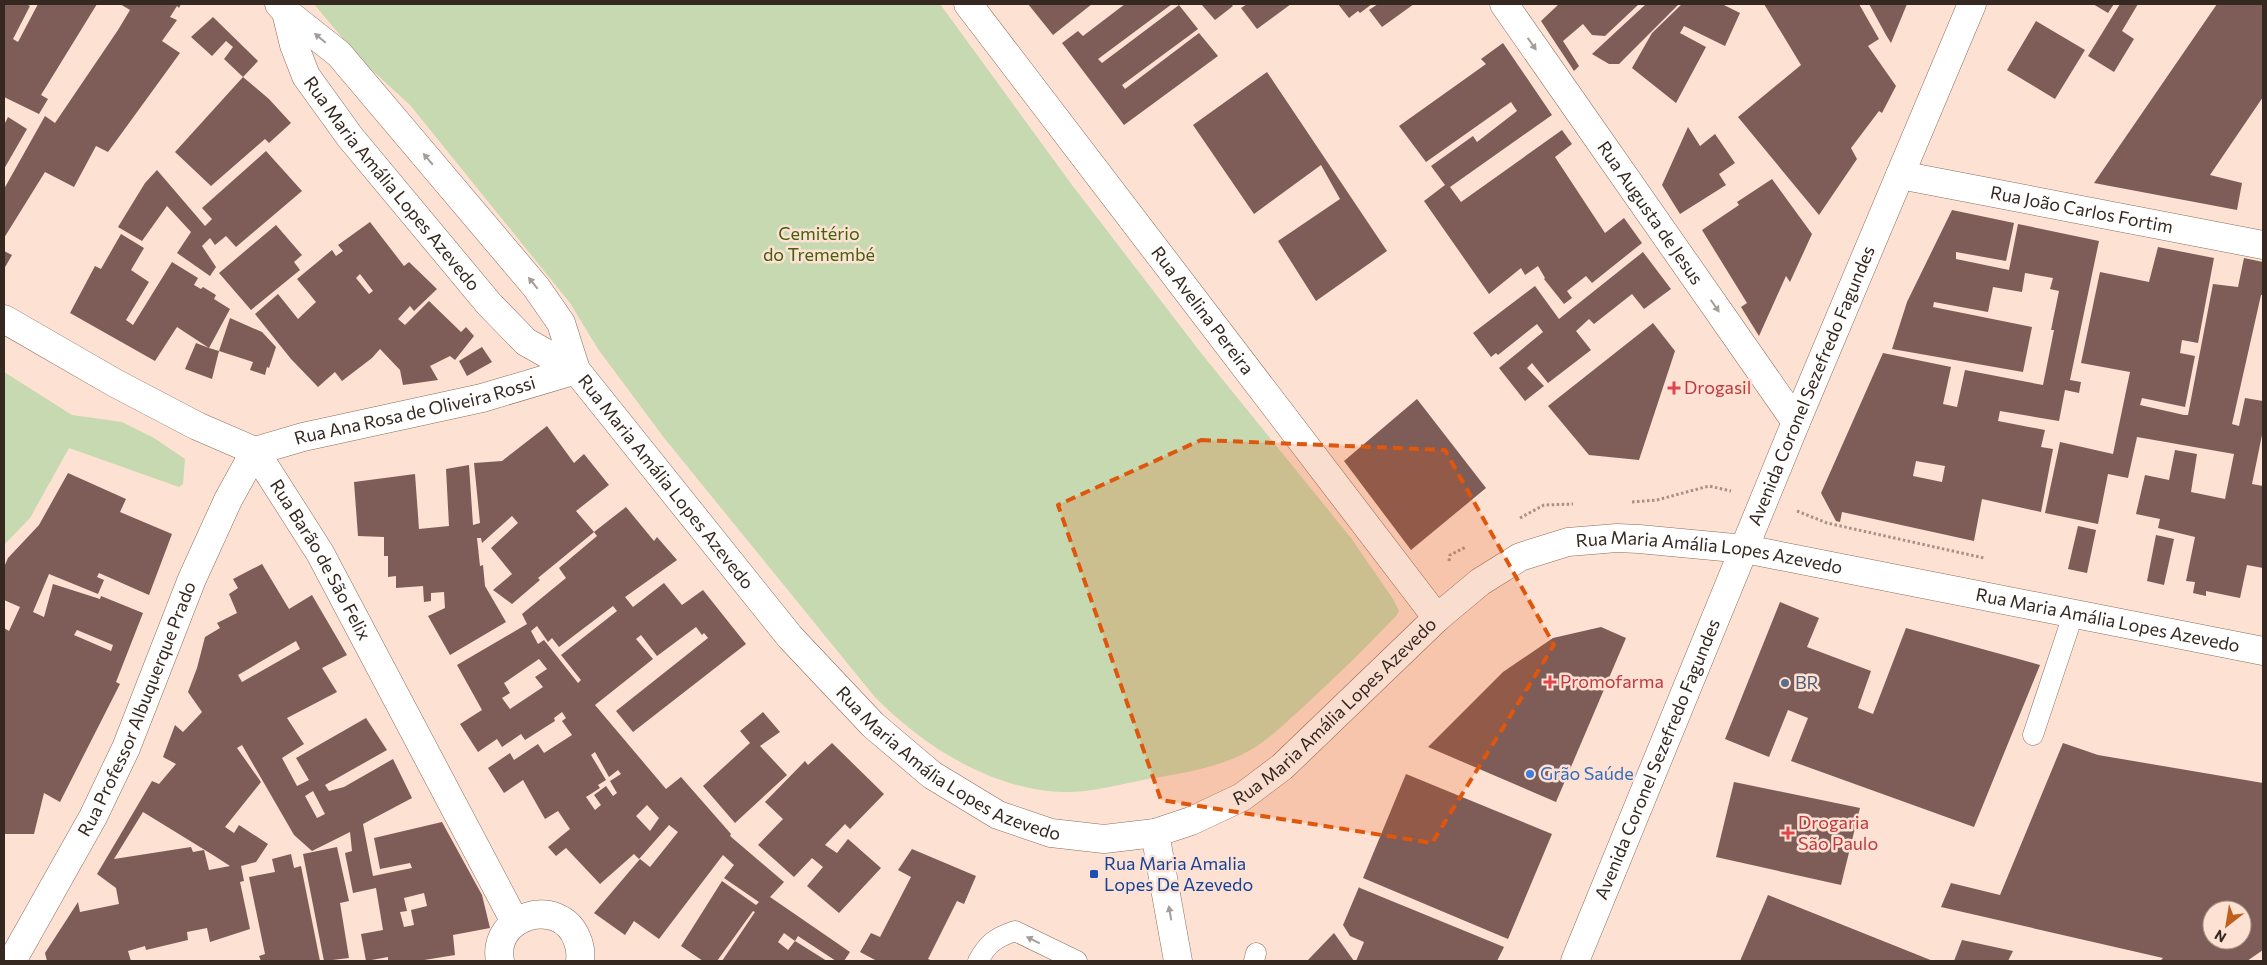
<svg xmlns="http://www.w3.org/2000/svg" width="2267" height="965" viewBox="0 0 2267 965" font-family="Commissioner,sans-serif">
  <rect width="100%" height="100%" fill="#fde1d2"/>
  <g fill="#c6d9b0">
    <path d="M 314,4 L 940,4 L 1072,185 L 1201,353 L 1351,538 L 1393,599 L 1399,611 L 1397,615 C 1366,647 1335,678 1302,708 C 1283,725 1264,745 1239,756 C 1211,769 1178,774 1148,779 C 1121,784 1090,793 1062,792 C 990,789 923,746 874,696 L 665,439 L 598,349 L 570,303 L 410,105 L 360,59 Z"/>
    <polygon points="4,372 72,415 122,422 154,438 185,459 183,484 179,487 69,448 30,518 4,545"/>
  </g>
  <g fill="#7e5c58" fill-rule="evenodd">
    <polygon points="4,4 26,4 30,6 13,39 18,42 38,4 97,4 41,95 48,99 39,114 4,97"/>
    <polygon points="120,4 181,4 179,8 177,6 170,17 177,20 162,41 180,53 108,152 96,146 74,187 45,172 4,238 4,189 45,116 55,123 118,30 130,10"/>
    <polygon points="1028,4 1092,4 1053,35"/>
    <polygon points="1125,4 1172,4 1098,59 1102,63 1179,5 1198,29 1122,85 1125,89 1199,33 1218,56 1124,125 1062,43 1078,31 1083,36"/>
    <polygon points="1201,4 1231,4 1233,6 1215,20"/>
    <polygon points="1247,4 1291,4 1257,29 1241,8"/>
    <polygon points="1338,4 1372,4 1360,13 1358,11 1349,18"/>
    <polygon points="1378,4 1414,4 1382,27 1369,10"/>
    <polygon points="1559,4 1639,4 1605,36 1592,35 1583,24 1563,41 1579,66 1574,71 1541,21"/>
    <polygon points="1646,4 1679,4 1619,64 1609,64 1592,54"/>
    <polygon points="1682,4 1722,4 1740,13 1725,46 1684,26 1680,33 1706,47 1676,103 1632,68 1652,33"/>
    <polygon points="1764,4 1859,4 1879,39 1868,46 1896,86 1882,113 1879,111 1851,148 1857,159 1819,215 1738,117 1801,65"/>
    <polygon points="1869,4 1907,4 1891,43 1886,35"/>
    <polygon points="2093,4 2114,4 2108,13"/>
    <polygon points="2120,4 2138,4 2122,31 2134,39 2114,72 2088,56"/>
    <polygon points="2217,4 2263,4 2263,97 2210,175 2242,183 2237,210 2094,183"/>
    <polygon points="213,17 258,61 243,77 269,99 291,123 269,143 265,139 211,186 175,152 243,77 224,59 233,47 226,41 212,56 191,37"/>
    <polygon points="2036,21 2085,50 2055,99 2007,70"/>
    <polygon points="1503,43 1552,115 1450,187 1461,202 1562,130 1572,144 1555,157 1605,233 1624,218 1642,243 1592,283 1586,276 1567,291 1572,298 1564,304 1544,279 1545,278 1538,266 1525,275 1521,268 1489,294 1424,201 1445,185 1431,166 1473,136 1477,142 1517,111 1511,102 1426,162 1399,126 1486,64 1481,59"/>
    <polygon points="1267,72 1387,251 1316,301 1278,241 1340,199 1321,165 1254,214 1193,125"/>
    <polygon points="8,117 27,129 4,169 4,125"/>
    <polygon points="1688,127 1700,146 1715,134 1735,163 1719,174 1726,185 1680,214 1662,185"/>
    <polygon points="266,151 302,191 236,247 226,236 215,245 210,238 202,246 216,267 210,276 177,253 191,232 167,206 142,241 118,227 145,183 157,170 205,226 212,219 202,208"/>
    <polygon points="1772,179 1812,234 1790,282 1786,276 1759,336 1741,307 1747,303 1702,230 1739,205 1737,202"/>
    <path d="M 1952,210 L 2014,223 L 2006,261 L 1956,252 L 1956,259 L 2009,270 L 2018,224 L 2099,241 L 2070,380 L 2081,382 L 2079,393 L 2065,390 L 2059,421 L 2000,411 L 1998,421 L 2045,430 L 2041,447 L 2053,449 L 2041,512 L 1982,499 L 1974,541 L 1842,512 L 1840,522 L 1836,521 L 1821,493 L 1883,353 L 1951,367 L 1943,404 L 1957,407 L 1965,370 L 2043,385 L 2054,330 L 2051,330 L 2059,291 L 2050,289 L 2053,278 L 2025,273 L 2022,292 L 1993,287 L 1988,312 L 1934,302 L 1933,307 L 2032,327 L 2023,372 L 1892,349 L 1907,302 ZM 1916,461 L 1945,466 L 1942,482 L 1913,476 Z"/>
    <path d="M 370,222 L 404,266 L 409,262 L 437,289 L 414,311 L 410,306 L 398,319 L 405,325 L 429,301 L 461,332 L 466,327 L 474,336 L 455,360 L 450,356 L 430,366 L 438,380 L 403,385 L 400,370 L 380,349 L 372,358 L 342,381 L 335,372 L 318,387 L 291,359 L 255,314 L 278,294 L 298,319 L 316,302 L 297,279 L 332,250 L 336,256 L 343,251 L 338,245 ZM 360,274 L 373,291 L 369,294 L 356,278 Z"/>
    <polygon points="276,225 302,255 294,262 300,270 251,310 219,273"/>
    <polygon points="121,234 144,248 131,270 149,282 126,320 133,325 172,262 198,278 194,285 201,289 203,287 216,295 214,299 230,309 209,348 219,351 212,379 185,369 196,343 209,348 177,327 155,361 70,313 95,266 101,269"/>
    <polygon points="2158,247 2214,258 2198,343 2182,340 2180,353 2195,356 2185,407 2142,398 2140,405 2184,415 2188,415 2213,284 2238,287 2244,258 2263,262 2263,295 2261,295 2232,424 2239,426 2245,398 2263,401 2263,430 2252,484 2263,486 2263,568 2247,565 2240,598 2206,591 2206,596 2193,593 2195,582 2186,581 2195,537 2158,528 2160,519 2136,514 2145,475 2169,480 2175,450 2197,454 2191,492 2225,499 2234,454 2137,437 2128,478 2108,474 2098,524 2045,513 2060,442 2113,454 2130,372 2081,363 2100,272 2149,282"/>
    <polygon points="4,251 12,255 4,269"/>
    <polygon points="1643,252 1671,289 1644,309 1632,294 1594,324 1589,319 1576,331 1591,350 1548,383 1532,363 1527,368 1544,386 1525,401 1499,368 1543,332 1537,324 1498,355 1496,353 1491,357 1473,333 1535,286 1559,319"/>
    <polygon points="230,318 262,332 276,347 269,368 267,367 265,375 250,370 253,362 219,351"/>
    <polygon points="1653,323 1675,351 1639,460 1589,455 1548,406"/>
    <polygon points="482,347 492,362 467,376 459,361"/>
    <polygon points="1417,399 1486,488 1411,550 1344,461"/>
    <polygon points="547,426 574,463 584,454 609,485 576,511 594,532 538,578 540,580 512,604 493,590 512,574 491,548 518,523 512,516 482,543 481,538 477,538 480,566 483,565 485,586 506,622 450,655 428,616 445,608 444,592 431,593 431,601 424,602 423,586 396,588 396,576 388,577 388,556 384,556 384,537 358,536 354,482 415,474 419,529 449,526 446,469 469,465 473,525 480,523 474,463 502,461"/>
    <path d="M 68,473 L 126,499 L 120,512 L 172,534 L 149,595 L 99,573 L 97,577 L 104,580 L 98,594 L 49,574 L 33,612 L 44,617 L 53,584 L 100,599 L 101,596 L 143,613 L 116,682 L 120,684 L 60,802 L 44,793 L 34,834 L 4,834 L 4,628 L 9,631 L 20,607 L 4,600 L 4,567 L 8,558 L 39,525 ZM 77,630 L 113,645 L 111,651 L 74,635 Z"/>
    <path d="M 626,507 L 654,541 L 657,537 L 677,560 L 625,597 L 633,607 L 664,583 L 682,605 L 703,590 L 746,644 L 633,732 L 616,711 L 708,638 L 704,633 L 702,635 L 696,627 L 657,656 L 641,635 L 636,639 L 653,659 L 595,705 L 666,789 L 681,777 L 731,834 L 730,836 L 784,882 L 770,897 L 850,952 L 844,961 L 836,961 L 798,936 L 795,941 L 784,933 L 778,942 L 788,950 L 795,941 L 827,961 L 722,961 L 755,912 L 753,911 L 717,961 L 703,961 L 681,946 L 722,881 L 756,905 L 759,902 L 724,878 L 734,865 L 723,855 L 659,939 L 634,921 L 625,935 L 594,913 L 640,859 L 650,867 L 678,832 L 669,825 L 639,859 L 634,854 L 600,884 L 566,848 L 556,856 L 548,847 L 570,829 L 558,811 L 545,819 L 523,780 L 504,793 L 488,768 L 510,753 L 514,760 L 538,744 L 544,753 L 572,735 L 562,721 L 566,718 L 562,712 L 554,718 L 555,721 L 525,740 L 521,734 L 502,747 L 497,739 L 478,752 L 460,724 L 482,710 L 457,665 L 527,624 L 522,614 L 566,578 L 559,568 L 597,536 L 594,532 ZM 613,606 L 617,611 L 561,655 L 581,680 L 578,683 L 544,640 L 538,644 L 531,631 L 537,626 L 548,642 L 552,638 L 559,647 ZM 539,659 L 547,669 L 535,677 L 543,687 L 510,709 L 502,698 L 510,693 L 504,683 ZM 595,752 L 609,777 L 618,770 L 621,774 L 610,781 L 617,793 L 613,796 L 606,786 L 594,795 L 601,805 L 595,810 L 586,797 L 600,788 L 598,785 L 606,780 L 591,755 ZM 647,805 L 659,818 L 650,831 L 636,816 Z"/>
    <polygon points="2078,526 2096,530 2087,573 2068,569"/>
    <polygon points="2156,535 2174,539 2164,585 2147,581"/>
    <path d="M 262,564 L 289,609 L 312,595 L 347,655 L 322,668 L 337,692 L 287,718 L 304,744 L 282,758 L 297,786 L 309,780 L 296,758 L 366,718 L 387,750 L 325,785 L 329,791 L 344,787 L 393,759 L 412,798 L 363,824 L 373,876 L 412,868 L 410,863 L 380,869 L 374,838 L 442,822 L 482,895 L 490,928 L 453,935 L 455,955 L 418,961 L 388,961 L 388,957 L 366,961 L 361,934 L 383,930 L 376,888 L 353,893 L 345,853 L 352,851 L 350,832 L 312,851 L 294,835 L 242,745 L 237,748 L 261,782 L 225,827 L 234,833 L 239,825 L 268,844 L 256,862 L 241,866 L 244,881 L 240,882 L 250,929 L 210,942 L 207,928 L 187,932 L 188,940 L 146,950 L 145,946 L 128,951 L 131,961 L 47,961 L 45,953 L 78,902 L 80,912 L 119,904 L 116,888 L 97,874 L 152,781 L 159,784 L 176,764 L 163,757 L 175,725 L 183,732 L 202,712 L 188,692 L 197,668 L 205,637 L 220,628 L 217,623 L 237,613 L 229,594 L 238,588 L 233,579 ZM 296,641 L 300,649 L 242,682 L 238,675 ZM 313,791 L 325,814 L 317,818 L 305,796 ZM 143,812 L 213,855 L 230,866 L 209,870 L 204,850 L 193,852 L 191,847 L 114,859 ZM 424,893 L 427,906 L 411,910 L 414,925 L 404,927 L 400,912 L 407,911 L 404,898 Z"/>
    <polygon points="1780,602 1819,618 1807,647 1871,671 1858,708 1873,714 1906,628 2040,665 1974,827 1791,761 1808,718 1788,710 1769,757 1725,739"/>
    <polygon points="1601,627 1626,638 1556,802 1428,747 1503,672 1553,638"/>
    <polygon points="763,712 780,732 760,746 787,775 735,823 703,786 750,743 740,731"/>
    <polygon points="832,743 884,794 850,829 845,824 825,845 837,853 848,839 881,868 839,913 807,886 823,867 812,858 794,877 758,845 783,819 765,802 805,761 808,765"/>
    <path d="M 2063,743 L 2098,755 L 2263,783 L 2263,950 L 2247,961 L 2160,961 L 2163,958 L 1941,907 L 1951,883 L 2000,895 ZM 2212,910 L 2242,910 L 2242,940 L 2212,940 Z"/>
    <polygon points="1406,774 1552,834 1508,939 1363,878"/>
    <polygon points="1734,782 1860,808 1841,885 1716,857"/>
    <polygon points="337,847 349,901 340,903 349,958 324,961 303,854"/>
    <polygon points="912,849 976,876 964,904 957,901 928,959 933,961 877,961 860,952 871,933 880,937 911,877 898,870"/>
    <polygon points="291,854 294,868 301,866 320,961 261,961 259,956 265,954 249,877 275,872 272,859"/>
    <polygon points="1359,887 1360,888 1504,947 1497,961 1356,961 1364,942 1350,936 1343,925"/>
    <polygon points="1768,895 1933,961 1740,961"/>
    <polygon points="1334,933 1354,961 1307,961"/>
    <polygon points="1962,940 2013,951 2008,961 1954,961"/>
  </g>
  <g fill="none" stroke-linecap="round" stroke-linejoin="round">
    <g stroke="#8a6d5c" stroke-width="21">
      <g id="lane">
        <polyline points="2033,735 2073,615"/>
        <path d="M 978,961 C 988,943 995,938 1015,931 L 1077,961"/>
        <polyline points="1254,961 1256,953"/>
      </g>
    </g>
    <g stroke="#8a6d5c" stroke-width="29">
      <g id="street">
        <path id="s1" d="M 968,4 L 1437,618"/>
        <path id="s2" d="M 1504,4 L 1796,422"/>
        <path id="s3" d="M 1900,175 L 2263,245"/>
        <path id="s4" d="M 4,319 L 115,383 L 197,426 L 255,451 L 320,553 L 515,922"/>
        <polyline points="1155,833 1178,961"/>
        <path id="s5" d="M 12,961 L 93,817 L 126,748 L 192,579 L 228,500 L 255,451 L 303,437 L 482,398 L 576,370"/>
        <path d="M 500,961 C 491,915 560,895 577,939 C 580,946 581,954 580,961"/>
      </g>
    </g>
    <g stroke="#8a6d5c" stroke-width="29">
      <g id="secondary">
        <path id="s6" d="M 279,4 L 286,12 L 339,54 L 536,287 L 561,323 L 576,370 L 790,637 L 873,725 L 932,775 L 998,815 L 1051,833 L 1104,839 L 1155,833 L 1191,821 L 1242,797 L 1282,767 L 1437,618 L 1480,582 L 1520,557 L 1568,542 L 1617,538 L 1639,539 L 1745,549 L 2263,651"/>
        <path id="s7" d="M 286,12 L 294,45 L 306,76 L 350,137 L 489,304 L 526,342 L 576,370"/>
        <path id="s8" d="M 1575,961 L 1796,422 L 1972,4"/>
      </g>
    </g>
    <g stroke="#a89286" stroke-width="3" stroke-dasharray="2.5 2.5" stroke-linecap="butt">
      <polyline points="1632,502 1657,500 1709,486 1731,491"/>
      <polyline points="1797,511 1827,523 1984,558"/>
      <polyline points="1520,518 1544,505 1573,504"/>
      <polyline points="1449,561 1450,555 1466,547"/>
    </g>
    <use href="#lane" stroke="#fff" stroke-width="20"/>
    <use href="#street" stroke="#fff" stroke-width="28"/>
    <use href="#secondary" stroke="#fff" stroke-width="28"/>
  </g>
  <defs><path id="oneway-solid" d="M-6-.8H1V-3.2L6.5 0L1 3.2V.8H-6Z" transform="scale(1.25)"/></defs>
  <g fill="#a49e9b">
    <use href="#oneway-solid" transform="translate(320 38) rotate(-140)"/>
    <use href="#oneway-solid" transform="translate(1532 44) rotate(55)"/>
    <use href="#oneway-solid" transform="translate(428 159) rotate(-130)"/>
    <use href="#oneway-solid" transform="translate(533 283) rotate(-129)"/>
    <use href="#oneway-solid" transform="translate(1715 306) rotate(55)"/>
    <use href="#oneway-solid" transform="translate(1170 913) rotate(-100)"/>
    <use href="#oneway-solid" transform="translate(1033 940) rotate(-154)"/>
  </g>
  <path fill="#df570d" fill-opacity="0.2" stroke="#df570d" stroke-width="4" stroke-dasharray="10 6" stroke-linejoin="round" d="M 1201,440 L 1445,450 L 1554,645 L 1432,843 L 1161,800 L 1058,505 Z"/>
  <g fill="#e0444e" stroke="#fde1d2" stroke-width="2">
    <path d="M1671.5 380.5h5v5h5v5h-5v5h-5v-5h-5v-5h5z"/>
    <path d="M1547.5 674.5h5v5h5v5h-5v5h-5v-5h-5v-5h5z"/>
    <path d="M1785.5 825.5h5v5h5v5h-5v5h-5v-5h-5v-5h5z"/>
  </g>
  <circle fill="#5c6f8a" stroke="#fde1d2" stroke-width="2" cx="1785" cy="683" r="5"/>
  <circle fill="#3f7fe0" stroke="#fde1d2" stroke-width="2" cx="1530" cy="774" r="5"/>
  <rect fill="#1a4fb4" stroke="#fde1d2" stroke-width="2" x="1089" y="869" width="10" height="10" rx="2.5"/>
  <g text-anchor="middle" stroke-width="5" stroke-linejoin="round" paint-order="stroke">
    <g font-size="18" fill="#352821" stroke="#fde1d2">
      <text dy="6" stroke="none"><textPath href="#s7" startOffset="205">Rua Maria Amália Lopes Azevedo</textPath></text>
      <text dy="6" stroke="none"><textPath href="#s3" startOffset="185">Rua João Carlos Fortim</textPath></text>
      <text dy="6" stroke="none"><textPath href="#s2" startOffset="255">Rua Augusta de Jesus</textPath></text>
      <text dy="6" stroke="none"><textPath href="#s1" startOffset="386">Rua Avelina Pereira</textPath></text>
      <text dy="6" stroke="none"><textPath href="#s8" startOffset="622">Avenida Coronel Sezefredo Fagundes</textPath></text>
      <text dy="6" stroke="none"><textPath href="#s5" startOffset="731">Rua Ana Rosa de Oliveira Rossi</textPath></text>
      <text dy="6" stroke="none"><textPath href="#s6" startOffset="620">Rua Maria Amália Lopes Azevedo</textPath></text>
      <text dy="6" stroke="none"><textPath href="#s6" startOffset="1910">Rua Maria Amália Lopes Azevedo</textPath></text>
      <text dy="6" stroke="none"><textPath href="#s4" startOffset="411">Rua Barão de São Felix</textPath></text>
      <text dy="6" stroke="none"><textPath href="#s6" startOffset="2315">Rua Maria Amália Lopes Azevedo</textPath></text>
      <text dy="6" stroke="none"><textPath href="#s5" startOffset="282">Rua Professor Albuquerque Prado</textPath></text>
      <text dy="6" stroke="none"><textPath href="#s6" startOffset="1475">Rua Maria Amália Lopes Azevedo</textPath></text>
      <text dy="6" stroke="none"><textPath href="#s6" startOffset="1025">Rua Maria Amália Lopes Azevedo</textPath></text>
      <text dy="6" stroke="none"><textPath href="#s8" startOffset="218">Avenida Coronel Sezefredo Fagundes</textPath></text>
    </g>
    <g font-size="18" fill="#43600e" stroke="#fde1d2">
      <text x="819" y="240">Cemitério<tspan x="819" dy="21">do Tremembé</tspan></text>
    </g>
    <g font-size="18" fill="#be3a42" stroke="#fde1d2" text-anchor="start">
      <text x="1684" y="394">Drogasil</text>
      <text x="1560" y="688">Promofarma</text>
      <text x="1798" y="829">Drogaria<tspan x="1798" dy="21">São Paulo</tspan></text>
    </g>
    <g font-size="18" fill="#4e5e75" stroke="#fde1d2" text-anchor="start">
      <text x="1795" y="689">BR</text>
    </g>
    <g font-size="18" fill="#366cbe" stroke="#fde1d2" text-anchor="start">
      <text x="1540" y="780">Grão Saúde</text>
    </g>
    <g font-size="18" fill="#164399" stroke="#fde1d2" text-anchor="start">
      <text x="1104" y="870">Rua Maria Amalia<tspan x="1104" dy="21">Lopes De Azevedo</tspan></text>
    </g>
  </g>
  <rect width="2267" height="965" fill="none" stroke="#352821" stroke-width="10"/>
  <g transform="translate(2227 925) rotate(211)"><circle r="24" fill="#fde1d2" stroke="#ad978b"/>
  <path d="M0-4L9 19L0 12L-9 19Z" fill="#c05f1d"/>
  <text y="-8" font-size="14" font-weight="bold" text-anchor="middle" fill="#352821">N</text>
  </g>
</svg>
